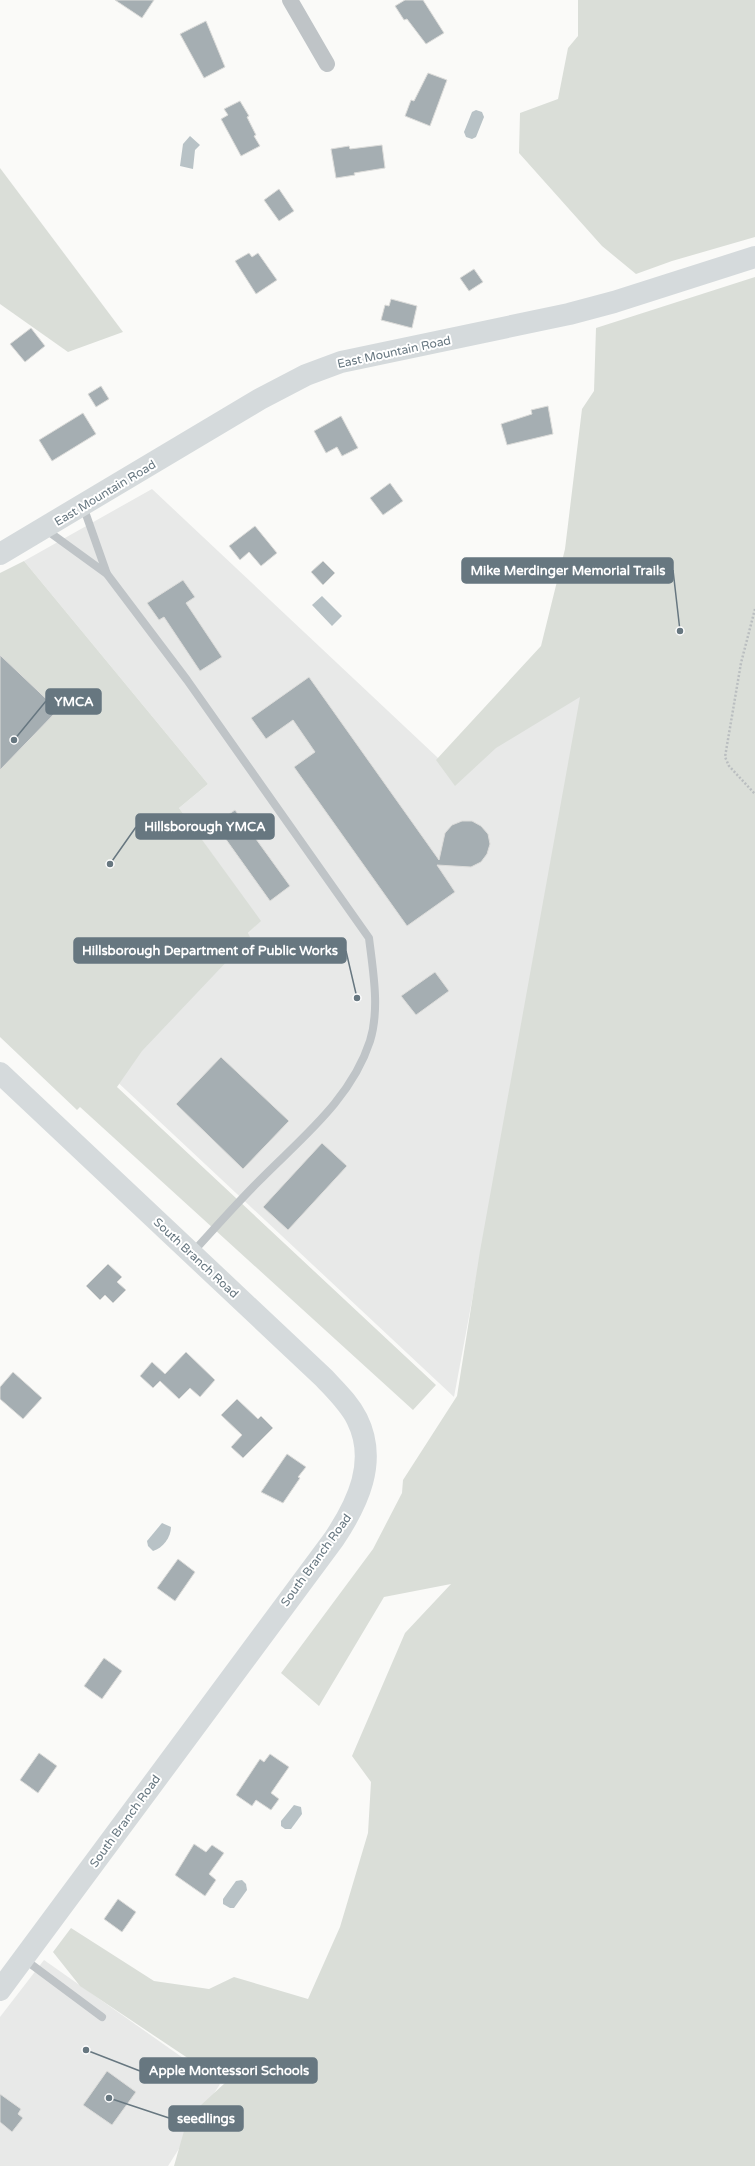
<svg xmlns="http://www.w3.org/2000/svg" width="755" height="2166" viewBox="0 0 755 2166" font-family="'Varela Round',sans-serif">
  <rect width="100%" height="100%" fill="#fafaf8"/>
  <g fill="#e8e9e8">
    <polygon points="152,489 454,773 586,689 454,1397 111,1076 260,921 179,808 208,784 24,561"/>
    <polygon points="44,1960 220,2084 168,2166 0,2166 0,2017"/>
  </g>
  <g fill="#daded8">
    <polygon points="578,0 755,0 755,237 672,261 636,274 602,246 519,153 520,113 558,99 568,48 578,36"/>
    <polygon points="0,168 123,332 68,352 0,304"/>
    <polygon points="755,277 755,2166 174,2166 188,2117 225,2083 80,1986 53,1952 71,1928 154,1981 209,1989 234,1977 308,1999 340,1927 368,1833 371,1782 352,1756 405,1633 451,1584 384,1597 319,1706 281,1673 373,1549 402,1493 403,1480 457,1396 480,1251 580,697 496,748 455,786 436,760 541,646 565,549 582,409 594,391 596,328"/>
    <polygon points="24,561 208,784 179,808 261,921 248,933 250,937 142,1051 117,1087 436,1385 413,1410 80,1107 77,1110 0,1037 0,573"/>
  </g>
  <g fill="#b8c2c6">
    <polygon points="476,110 482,112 484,117 476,137 472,139 466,137 464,132 472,112"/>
    <polygon points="190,136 200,145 195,150 193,169 180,166 183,144"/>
    <polygon points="322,596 342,616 332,626 312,605"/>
    <path d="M 162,1523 L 171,1527 C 171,1537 163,1548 153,1551 L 148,1546 L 147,1541 Z"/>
    <polygon points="294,1805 301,1807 302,1814 291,1829 285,1829 281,1826 281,1821"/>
    <polygon points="242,1880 246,1884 247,1890 234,1908 230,1908 223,1904 223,1899 236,1881"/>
  </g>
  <g fill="#a5aeb2" stroke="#dcdcda">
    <polygon points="115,0 154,0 142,18"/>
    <polygon points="405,0 423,0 444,33 426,44 407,19 404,20 395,6"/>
    <polygon points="206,21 225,67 204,78 180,34"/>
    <polygon points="428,73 447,80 430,126 405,116 411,100 414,101"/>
    <polygon points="240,101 249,116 247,117 256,135 254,136 260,146 241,156 221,119 228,115 224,109"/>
    <polygon points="382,145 385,168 354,173 355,175 336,178 331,149 349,146 350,149"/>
    <polygon points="279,189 294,211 279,221 264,200"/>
    <polygon points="249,253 252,257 258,253 277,280 256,294 235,261"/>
    <polygon points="474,269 483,282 469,291 460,278"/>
    <polygon points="391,299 417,306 412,328 381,320 385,305 389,306"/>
    <polygon points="31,328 45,346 25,362 10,344"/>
    <polygon points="101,386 109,399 96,407 88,394"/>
    <polygon points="548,406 553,434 507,445 501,424 532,414 531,410"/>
    <polygon points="83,413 96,434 52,461 39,440"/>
    <polygon points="341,416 358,448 342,456 337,447 326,453 314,431"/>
    <polygon points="390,483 403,501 383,515 370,498"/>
    <polygon points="255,526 277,553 261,566 249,552 240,560 229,546"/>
    <polygon points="323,561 335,573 323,585 311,572"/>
    <polygon points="183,580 195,597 186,603 222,657 200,671 164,617 159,620 147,603"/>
    <polygon points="0,655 58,710 0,770"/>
    <polygon points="309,677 439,860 445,833 452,825 462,821 472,821 481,826 488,834 490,844 487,854 481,862 471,867 437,865 455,892 407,926 294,767 315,752 293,720 266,739 251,718"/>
    <polygon points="235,810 290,886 270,901 215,824"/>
    <polygon points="435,972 449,991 416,1015 401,996"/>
    <polygon points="221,1057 289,1121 243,1169 176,1104"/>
    <polygon points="322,1143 347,1166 288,1230 263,1207"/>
    <polygon points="108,1264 122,1277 117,1282 126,1290 113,1303 105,1295 100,1300 86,1286"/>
    <polygon points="186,1352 215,1380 200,1397 190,1388 179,1399 160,1381 153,1388 140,1376 152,1362 165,1374"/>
    <polygon points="13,1372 42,1398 23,1419 0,1399 0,1387"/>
    <polygon points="237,1399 258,1419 261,1416 273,1428 243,1458 231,1447 242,1435 221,1415"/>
    <polygon points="287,1454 306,1467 298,1477 300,1478 283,1503 261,1492"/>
    <polygon points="178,1559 195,1572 175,1601 157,1588"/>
    <polygon points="104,1658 122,1671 102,1699 84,1686"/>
    <polygon points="39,1753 57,1766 38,1793 20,1780"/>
    <polygon points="270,1754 289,1767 271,1793 279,1799 271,1810 256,1800 252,1806 236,1795 260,1759 264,1762"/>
    <polygon points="194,1844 206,1852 212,1845 224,1853 209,1874 216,1880 205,1896 175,1875"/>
    <polygon points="118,1899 136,1912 122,1932 104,1919"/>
    <polygon points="107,2071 136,2092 112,2125 83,2105"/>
    <polygon points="0,2094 21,2109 18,2114 23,2118 12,2132 0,2122"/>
  </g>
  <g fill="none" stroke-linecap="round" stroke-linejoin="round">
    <polyline stroke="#babec0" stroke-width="2.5" stroke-dasharray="2 2" stroke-linecap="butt" points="755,609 741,663 725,757 729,766 755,794"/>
    <g stroke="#bfc4c7" stroke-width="8">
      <polyline points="83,506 107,574"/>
      <path d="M 45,529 L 107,574 L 187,680 L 369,938 C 373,971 380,1009 370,1041 C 351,1100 300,1139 258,1182 C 235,1205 214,1229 192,1253"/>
      <polyline points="24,1959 102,2017"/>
    </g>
    <polyline stroke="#bfc4c7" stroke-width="16" points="290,0 327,64"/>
    <g stroke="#d5dadc" stroke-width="22">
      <polyline points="0,554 260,399 306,375 341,362 569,314 614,302 755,257"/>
      <path d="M 0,1073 L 324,1378 C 336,1391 349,1403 357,1419 C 378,1461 358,1503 334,1539 L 0,1990"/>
    </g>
  </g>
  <g text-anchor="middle" stroke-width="4" stroke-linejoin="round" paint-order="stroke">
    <g font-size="12" fill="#677780" stroke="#fff">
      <text transform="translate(394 352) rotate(-12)" y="4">East Mountain Road</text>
      <text transform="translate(105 493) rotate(-31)" y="4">East Mountain Road</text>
      <text transform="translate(196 1258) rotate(43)" y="4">South Branch Road</text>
      <text transform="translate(316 1560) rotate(-54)" y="4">South Branch Road</text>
      <text transform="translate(125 1821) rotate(-54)" y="4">South Branch Road</text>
    </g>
  </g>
  <path fill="none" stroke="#677780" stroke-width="1.5" d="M680 631L673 570M14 740L46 701M110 864L136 827M357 998L346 951M86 2050L140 2071M109 2098L169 2118"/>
  <g fill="#677780" stroke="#fff" stroke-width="1.5">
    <circle cx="680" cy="631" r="4"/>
    <circle cx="14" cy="740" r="4"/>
    <circle cx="110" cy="864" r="4"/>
    <circle cx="357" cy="998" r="4"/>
    <circle cx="86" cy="2050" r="4"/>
    <circle cx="109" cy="2098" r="4"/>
  </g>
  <g fill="#677780" stroke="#677780" stroke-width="1.5">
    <rect x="462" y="558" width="211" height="25" rx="4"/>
    <rect x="46" y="689" width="55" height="25" rx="4"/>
    <rect x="136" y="814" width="138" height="25" rx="4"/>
    <rect x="74" y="938" width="272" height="25" rx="4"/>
    <rect x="140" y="2058" width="177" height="25" rx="4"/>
    <rect x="169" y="2106" width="74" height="25" rx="4"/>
  </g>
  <g font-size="13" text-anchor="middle" font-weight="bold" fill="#fff">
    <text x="568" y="575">Mike Merdinger Memorial Trails</text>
    <text x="74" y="706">YMCA</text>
    <text x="205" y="831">Hillsborough YMCA</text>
    <text x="210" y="955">Hillsborough Department of Public Works</text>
    <text x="229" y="2075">Apple Montessori Schools</text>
    <text x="206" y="2123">seedlings</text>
  </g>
</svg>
